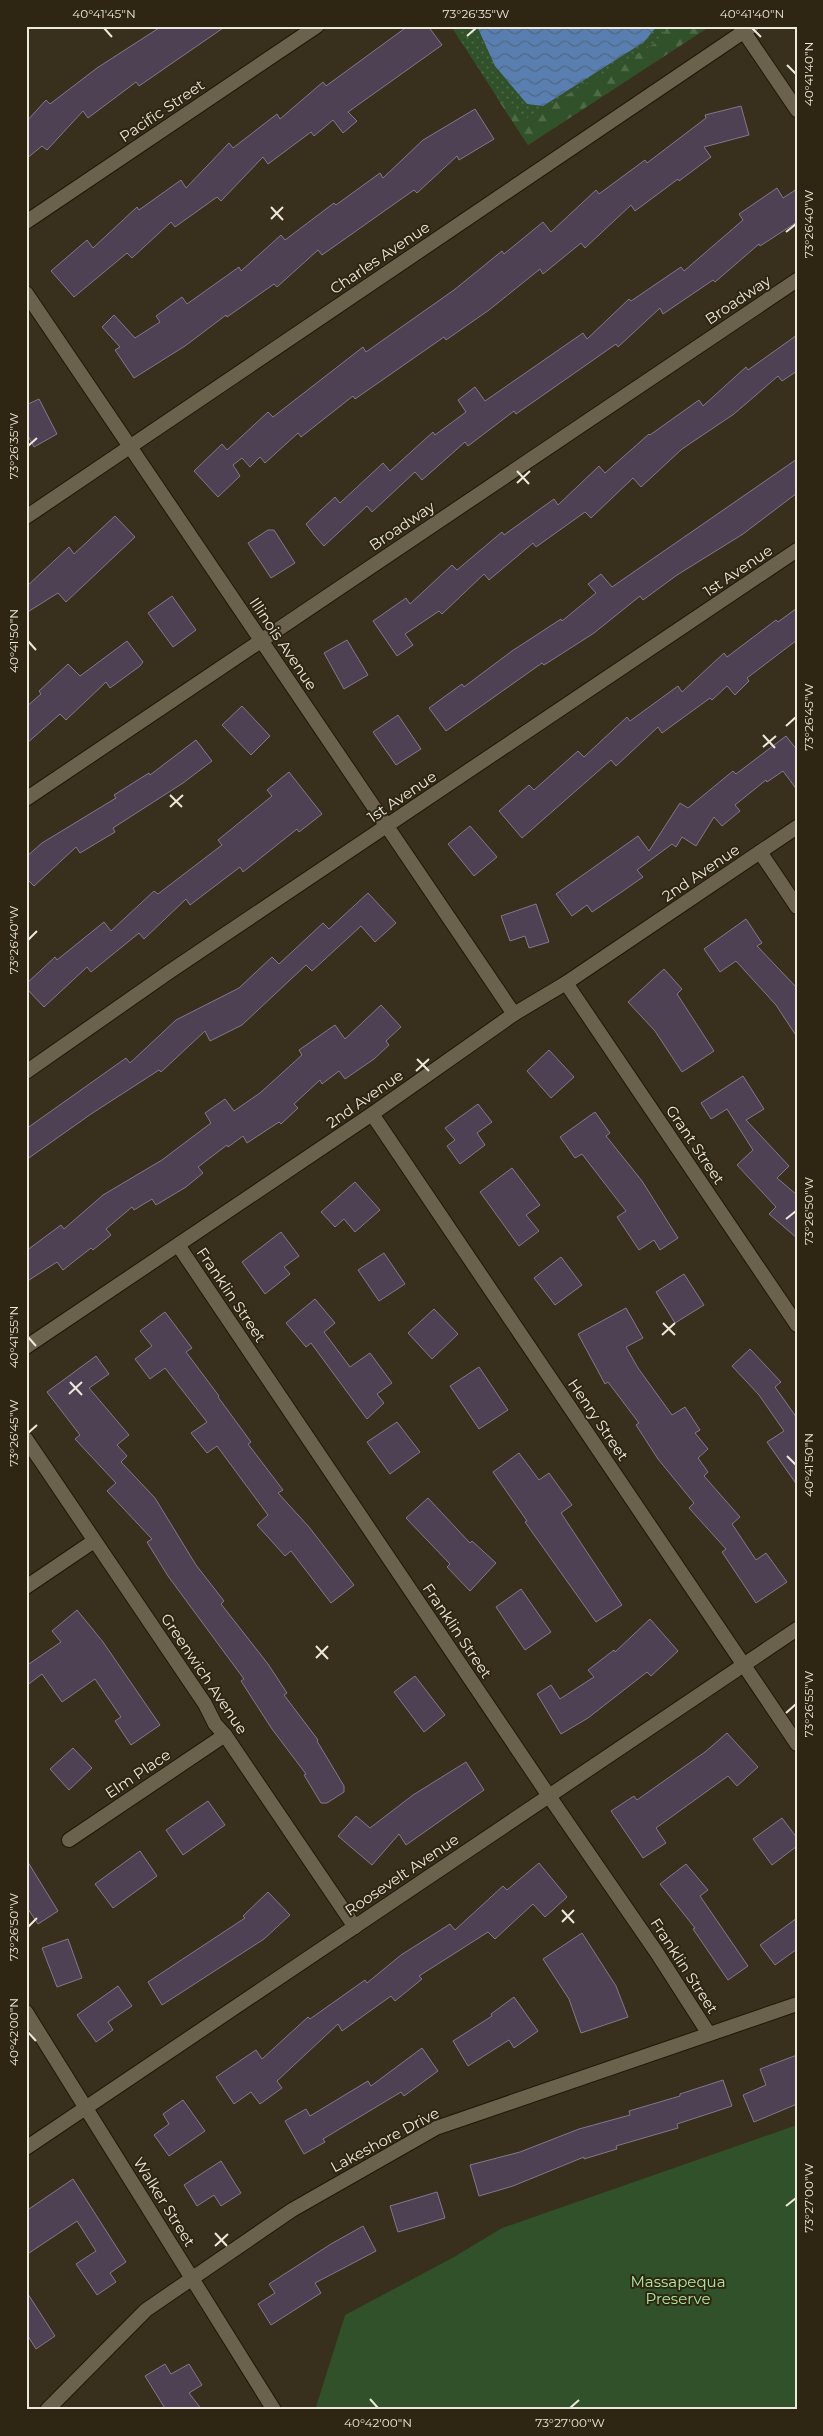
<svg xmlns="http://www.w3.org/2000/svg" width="823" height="2436" viewBox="0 0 823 2436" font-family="Montserrat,sans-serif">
  <defs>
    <pattern id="grass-dots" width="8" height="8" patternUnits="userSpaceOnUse" patternTransform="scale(1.25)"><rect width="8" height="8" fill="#305129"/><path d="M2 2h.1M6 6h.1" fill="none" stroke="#4e6a47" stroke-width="1.8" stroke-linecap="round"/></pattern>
    <pattern id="forest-firs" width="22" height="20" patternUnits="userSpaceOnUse" patternTransform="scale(1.25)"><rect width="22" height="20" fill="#305129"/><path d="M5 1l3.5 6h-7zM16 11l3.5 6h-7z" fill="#4e6a47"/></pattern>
    <pattern id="water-waves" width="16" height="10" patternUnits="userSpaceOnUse" patternTransform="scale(1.25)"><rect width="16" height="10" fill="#597fb0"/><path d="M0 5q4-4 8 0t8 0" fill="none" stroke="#526884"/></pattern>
  </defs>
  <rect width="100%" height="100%" fill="#38301c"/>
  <polygon fill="url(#grass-dots)" points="451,26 710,26 528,145"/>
  <polygon fill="url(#forest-firs)" points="668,26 709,27 528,145 497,98 516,113 527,118 659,41"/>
  <polygon fill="#305129" points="797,2125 797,2410 315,2410 345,2315 454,2257 502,2228"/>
  <polygon fill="url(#water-waves)" points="477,26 657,26 644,42 543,106 527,104 495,66"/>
  <g fill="#4d4153" stroke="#85778c">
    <polygon points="162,26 226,26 139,86 136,82 88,118 83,111 47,150 42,146 26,159 26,122 46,100 50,104 97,68"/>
    <polygon points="408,26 428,26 442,45 348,112 357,121 343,133 333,120 314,136 311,132 268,164 263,157 221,201 217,197 175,227 171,222 132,258 127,253 74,297 51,271 87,240 93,248 137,207 139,210 181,180 186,188 229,143 233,148 277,114 280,119 323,82 326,86"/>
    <polygon points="741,106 749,135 704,147 711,157 679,181 678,179 635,211 631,205 585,248 581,243 543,274 540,269 489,310 446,340 444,337 355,399 353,396 301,437 298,433 265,463 260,457 250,467 242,458 233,465 240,476 218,497 194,471 222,444 227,450 268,412 273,417 363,347 366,352 454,290 502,251 504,254 543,222 551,232 596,190 599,194 645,160 647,163 706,118 705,115"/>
    <polygon points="475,109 494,139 459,160 457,156 417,193 414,190 322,255 318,250 277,287 274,284 227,317 226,315 185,346 134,378 115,350 120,347 102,327 114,315 135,338 160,322 156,316 182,297 187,304 239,267 241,271 281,235 285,240 334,203 336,205 380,173 383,178 423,140"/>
    <polygon points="777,188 783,198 797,189 797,222 760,246 759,244 715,282 713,280 663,314 660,308 618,347 616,344 516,414 514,411 468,446 465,442 422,480 415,472 372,512 367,506 324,546 315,536 306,524 335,497 340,503 383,463 390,471 433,432 435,435 466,412 458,400 475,387 485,401 583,333 587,339 629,299 631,301 681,267 684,271 743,220 739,214"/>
    <polygon points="797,335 797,371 782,381 778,376 734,414 682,449 641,487 633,478 591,518 585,512 536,547 533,543 489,580 484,574 442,614 439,611 405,634 413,645 397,656 373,621 406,598 410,604 452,565 457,570 502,532 504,535 554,499 558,505 599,466 605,473 649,434 650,435 699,400 703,406 746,367 748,370"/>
    <polygon points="39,399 57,434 34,447 26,432 26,405"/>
    <polygon points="797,459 797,493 743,534 677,575 643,600 640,596 594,633 544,665 542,663 446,731 429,708 462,684 464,687 512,651 561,619 562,621 596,593 588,584 601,574 612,587"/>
    <polygon points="115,516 135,537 66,602 58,593 26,613 26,587 69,547 74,554"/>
    <polygon points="268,530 274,530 295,563 271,578 248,543"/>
    <polygon points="172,596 196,630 173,647 148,613"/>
    <polygon points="797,608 797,640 747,678 749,681 735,695 727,686 712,700 710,698 662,733 658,727 616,766 611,760 522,838 499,811 529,785 534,790 578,751 584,757 627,717 630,721 678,686 682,692 724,653 727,657 776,620 778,622"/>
    <polygon points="347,640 368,675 344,689 324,653"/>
    <polygon points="127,641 143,662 140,666 110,688 106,682 66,720 60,714 26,744 26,707 41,694 39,691 68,664 80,676"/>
    <polygon points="242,706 270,736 251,755 222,725"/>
    <polygon points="398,715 421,749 396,765 373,732"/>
    <polygon points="786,736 797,750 797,790 783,771 767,782 766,780 735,805 740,811 722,826 714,817 696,846 682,837 676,847 672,844 637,870 643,877 623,891 592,912 587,905 572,916 556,894 638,836 649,851 680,803 688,808 733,771 736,774"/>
    <polygon points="196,740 212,761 183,783 113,828 115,832 80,853 76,847 34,886 26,878 26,857 42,843 116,798 114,795 149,773 150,775"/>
    <polygon points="289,772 322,814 299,832 297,829 243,872 240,867 190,905 186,899 144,939 139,933 91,972 87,967 44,1007 26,988 26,984 55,957 57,960 104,922 111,931 154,891 158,894 222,845 218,840 272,796 267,790"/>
    <polygon points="470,826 497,857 474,876 448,844"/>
    <polygon points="368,893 396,923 375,942 361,926 312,971 306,965 242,1025 210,1041 205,1031 161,1072 159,1070 91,1114 26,1160 26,1129 126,1058 130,1063 176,1020 239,988 272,957 279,964 323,923 329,929"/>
    <polygon points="536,904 549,942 529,948 525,936 510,941 501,916"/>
    <polygon points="746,919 762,943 757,946 797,988 797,1037 776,1005 736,961 720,972 704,949"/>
    <polygon points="664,969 682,989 677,994 714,1051 682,1072 655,1031 628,1002"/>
    <polygon points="381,1005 401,1027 386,1041 389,1045 374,1059 345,1079 339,1071 322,1084 320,1080 294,1104 298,1108 281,1124 279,1122 247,1143 243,1136 228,1147 227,1145 198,1167 203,1173 186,1187 156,1205 152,1199 134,1210 132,1207 106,1229 111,1235 93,1250 91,1248 63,1270 57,1262 26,1282 26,1251 61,1225 64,1229 103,1195 162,1160 211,1123 205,1113 225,1099 234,1111 260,1093 302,1055 299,1050 335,1025 345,1039"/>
    <polygon points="549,1050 574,1077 551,1098 527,1071"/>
    <polygon points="743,1076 764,1109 746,1120 789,1166 777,1178 797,1195 797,1238 769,1214 776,1207 737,1165 753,1150 727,1109 711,1119 701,1103"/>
    <polygon points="478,1104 492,1122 477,1133 485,1145 460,1164 447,1146 455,1140 445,1128"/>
    <polygon points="595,1112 610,1133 606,1136 642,1181 678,1238 660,1250 654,1240 639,1250 617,1217 626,1211 582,1154 575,1158 560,1137"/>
    <polygon points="512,1168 540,1205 526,1215 539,1231 519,1246 480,1192"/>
    <polygon points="355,1182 380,1210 355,1232 344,1219 335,1227 321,1212"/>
    <polygon points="281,1232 299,1256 284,1267 290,1274 265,1294 242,1262"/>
    <polygon points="384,1253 405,1284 379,1301 358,1270"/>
    <polygon points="561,1257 582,1285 555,1305 534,1278"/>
    <polygon points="684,1274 704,1305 675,1323 656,1292"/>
    <polygon points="315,1299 335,1323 324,1332 350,1367 370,1353 392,1383 377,1394 384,1403 367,1419 311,1343 306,1347 286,1323"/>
    <polygon points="626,1308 643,1338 626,1347 638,1368 672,1415 685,1407 700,1430 695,1433 708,1449 698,1458 708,1472 704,1476 740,1517 732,1524 756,1560 766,1553 787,1582 756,1603 722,1552 726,1549 689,1508 694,1503 658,1459 636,1425 639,1423 608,1382 605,1384 578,1334"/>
    <polygon points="434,1309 458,1334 432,1359 408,1333"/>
    <polygon points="165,1312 192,1348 186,1352 219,1396 218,1397 251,1442 248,1444 283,1490 278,1493 309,1527 354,1585 331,1603 291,1551 285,1556 257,1525 268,1515 217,1446 207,1453 191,1433 207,1422 165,1368 150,1379 135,1359 152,1346 140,1331"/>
    <polygon points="750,1349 781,1382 775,1387 797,1418 797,1485 767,1442 784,1431 759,1395 732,1366"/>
    <polygon points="96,1356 109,1374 89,1388 129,1435 117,1445 127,1456 121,1462 155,1498 196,1565 224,1601 221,1604 268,1664 287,1693 284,1695 318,1740 317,1741 344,1786 344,1792 327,1803 321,1803 304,1775 306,1774 272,1729 241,1681 244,1679 168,1576 147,1542 152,1539 107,1491 116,1483 75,1439 80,1435 47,1392"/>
    <polygon points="479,1367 508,1410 479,1429 450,1386"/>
    <polygon points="397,1422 420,1452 390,1474 367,1442"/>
    <polygon points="519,1453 539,1480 549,1473 572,1505 561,1513 622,1605 596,1622 525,1522 527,1521 493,1472"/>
    <polygon points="428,1498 470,1543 472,1541 496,1563 470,1591 447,1567 450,1564 406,1518"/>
    <polygon points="521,1589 551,1632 525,1650 496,1607"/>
    <polygon points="77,1610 103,1642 160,1725 131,1745 115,1721 121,1717 95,1679 62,1702 42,1674 26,1686 26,1666 61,1642 52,1631"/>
    <polygon points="650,1619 678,1651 651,1676 647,1672 588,1718 561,1734 537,1694 551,1685 560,1699 594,1677 588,1670 614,1650 615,1652"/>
    <polygon points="415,1676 445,1715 424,1732 394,1692"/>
    <polygon points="727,1733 758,1767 737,1786 728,1776 656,1828 666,1843 643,1858 611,1811 634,1796 637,1800 705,1752"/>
    <polygon points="73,1748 92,1768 69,1790 50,1769"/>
    <polygon points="466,1762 484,1790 406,1845 399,1834 372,1865 338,1836 356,1816 370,1828 413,1795"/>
    <polygon points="208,1801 225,1825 183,1855 166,1830"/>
    <polygon points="782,1818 797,1838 797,1846 772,1865 753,1839"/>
    <polygon points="140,1851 157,1876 113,1908 95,1884"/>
    <polygon points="26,1859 58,1911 38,1924 26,1906"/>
    <polygon points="539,1863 567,1897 545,1917 533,1904 495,1939 488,1932 419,1976 422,1979 395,2001 391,1996 342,2031 338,2024 277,2081 282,2088 260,2104 251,2092 234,2104 216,2077 256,2050 262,2059 308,2017 310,2019 365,1980 367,1983 401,1955 450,1924 455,1930 503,1886 507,1890"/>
    <polygon points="686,1864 708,1890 700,1896 748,1966 728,1980 693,1929 695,1928 660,1884"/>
    <polygon points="268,1892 290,1915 264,1939 162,2005 148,1982 245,1918 243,1916"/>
    <polygon points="797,1918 797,1949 775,1965 760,1945"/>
    <polygon points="582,1933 616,1986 628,2017 581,2033 569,1999 543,1959"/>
    <polygon points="68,1939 82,1978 57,1987 42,1948"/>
    <polygon points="118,1986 132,2006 108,2022 113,2030 96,2042 77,2015"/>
    <polygon points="514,1997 538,2031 514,2048 509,2040 468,2066 453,2041 492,2016 491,2014"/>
    <polygon points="422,2048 438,2071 404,2096 401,2092 323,2139 325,2142 304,2154 285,2121 306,2109 310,2116 368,2081 371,2086"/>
    <polygon points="797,2055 797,2104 754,2122 743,2095 766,2085 760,2069"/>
    <polygon points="723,2080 732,2106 677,2124 678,2128 616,2146 617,2149 584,2159 584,2157 513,2186 479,2196 470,2165 520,2152 579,2129 630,2115 629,2111 680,2096 680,2094"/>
    <polygon points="183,2100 205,2131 169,2156 154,2135 169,2124 163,2114"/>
    <polygon points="221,2161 241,2193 221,2206 214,2195 197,2206 184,2185"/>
    <polygon points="73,2179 126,2262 110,2273 116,2282 97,2295 76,2264 96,2251 77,2221 26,2255 26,2211"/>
    <polygon points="437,2192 445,2218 398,2232 390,2206"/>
    <polygon points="363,2226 376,2251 315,2283 321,2293 271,2325 258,2304 275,2293 269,2284 331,2244"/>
    <polygon points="26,2291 55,2336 36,2349 26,2333"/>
    <polygon points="165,2364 171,2374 189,2364 202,2385 189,2393 202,2410 166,2410 145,2376"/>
  </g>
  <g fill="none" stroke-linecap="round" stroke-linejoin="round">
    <g stroke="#1f1805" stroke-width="16">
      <g id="minor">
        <polyline points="740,26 797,110"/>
        <polyline points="26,222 317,26"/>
        <polyline points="26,293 514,1014"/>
        <polyline points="26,517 752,26"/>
        <polyline points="26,799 797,280"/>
        <polyline points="760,852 797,907"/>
        <polyline points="566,983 797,1325"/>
        <polyline points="26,1072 169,972 797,550"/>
        <polyline points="372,1114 797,1744"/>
        <polyline points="178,1245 549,1796 657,1953 709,2034"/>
        <polyline points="26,1347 372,1114 514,1014 566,983 797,827"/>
        <polyline points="26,1439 205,1704 215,1724 225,1735 355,1927"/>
        <polyline points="26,1587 94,1541"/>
        <polyline points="69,1840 225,1735"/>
        <polyline points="26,2012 274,2410"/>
        <polyline points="26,2148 797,1629"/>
      </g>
    </g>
    <g stroke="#1f1805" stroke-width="16">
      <polyline id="tertiary" points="47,2410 146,2310 292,2210 436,2128 797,2004"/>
    </g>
    <use href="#minor" stroke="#6b624d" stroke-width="14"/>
    <use href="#tertiary" stroke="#6b624d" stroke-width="14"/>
  </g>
  <path fill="none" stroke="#ece8db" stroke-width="2" d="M 104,28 L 112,37M 752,28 L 761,37M 467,36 L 476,28M 787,65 L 796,74M 271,207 L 283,220M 271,219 L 283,207M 786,232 L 796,224M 28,446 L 37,438M 517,471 L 529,484M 517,483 L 530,471M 28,641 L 36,650M 786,726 L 796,717M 763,735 L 775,748M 763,747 L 776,736M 170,795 L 182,807M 170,807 L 183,795M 28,940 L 37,931M 417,1059 L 429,1071M 416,1071 L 429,1059M 786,1219 L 796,1211M 663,1323 L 675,1335M 662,1335 L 675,1323M 28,1337 L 36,1346M 70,1382 L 82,1395M 69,1394 L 82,1382M 28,1433 L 37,1425M 787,1456 L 796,1465M 316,1646 L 328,1659M 316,1658 L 328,1646M 786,1713 L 796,1704M 562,1910 L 574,1923M 562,1922 L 574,1910M 28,1927 L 37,1918M 28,2032 L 36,2041M 786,2206 L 796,2198M 215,2233 L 227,2246M 215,2246 L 228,2234M 370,2399 L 378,2408M 570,2408 L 579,2400"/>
  <g text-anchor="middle" stroke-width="4" stroke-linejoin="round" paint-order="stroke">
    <g font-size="15" fill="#ece8db" stroke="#2e2613">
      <text transform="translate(162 111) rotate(-34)" y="5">Pacific Street</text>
      <text transform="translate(380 258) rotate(-34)" y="5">Charles Avenue</text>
      <text transform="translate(738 300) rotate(-34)" y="5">Broadway</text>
      <text transform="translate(402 526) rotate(-34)" y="5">Broadway</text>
      <text transform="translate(738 571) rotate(-34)" y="5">1st Avenue</text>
      <text transform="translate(283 644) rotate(56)" y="5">Illinois Avenue</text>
      <text transform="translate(402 797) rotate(-34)" y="5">1st Avenue</text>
      <text transform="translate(701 873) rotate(-34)" y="5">2nd Avenue</text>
      <text transform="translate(365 1099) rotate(-35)" y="5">2nd Avenue</text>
      <text transform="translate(695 1145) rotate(56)" y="5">Grant Street</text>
      <text transform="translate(231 1295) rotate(56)" y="5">Franklin Street</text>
      <text transform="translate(598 1420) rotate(56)" y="5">Henry Street</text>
      <text transform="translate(457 1631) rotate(56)" y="5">Franklin Street</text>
      <text transform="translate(204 1674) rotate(56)" y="5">Greenwich Avenue</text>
      <text transform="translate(138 1774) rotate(-34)" y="5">Elm Place</text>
      <text transform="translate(402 1875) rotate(-34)" y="5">Roosevelt Avenue</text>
      <text transform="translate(684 1966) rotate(57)" y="5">Franklin Street</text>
      <text transform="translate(385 2140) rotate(-28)" y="5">Lakeshore Drive</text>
      <text transform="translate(164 2202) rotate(58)" y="5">Walker Street</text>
    </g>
    <g font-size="15" fill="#adeaa0" stroke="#2e2613">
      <text x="678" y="2287">Massapequa<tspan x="678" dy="17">Preserve</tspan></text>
    </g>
  </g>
  <rect width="823" height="2436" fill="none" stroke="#2e2613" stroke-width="55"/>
  <rect x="28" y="28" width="768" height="2380" fill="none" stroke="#ece8db" stroke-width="2"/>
  <g font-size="12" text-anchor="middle" fill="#ece8db">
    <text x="104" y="18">40°41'45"N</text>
    <text x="476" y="18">73°26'35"W</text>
    <text x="752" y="18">40°41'40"N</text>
    <text transform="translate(809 74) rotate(-90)" y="4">40°41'40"N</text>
    <text transform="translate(809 224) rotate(-90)" y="4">73°26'40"W</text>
    <text transform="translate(14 446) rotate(-90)" y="4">73°26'35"W</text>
    <text transform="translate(14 641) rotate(-90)" y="4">40°41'50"N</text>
    <text transform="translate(809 717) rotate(-90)" y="4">73°26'45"W</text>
    <text transform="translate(14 940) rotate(-90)" y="4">73°26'40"W</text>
    <text transform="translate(809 1211) rotate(-90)" y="4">73°26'50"W</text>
    <text transform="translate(14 1337) rotate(-90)" y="4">40°41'55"N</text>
    <text transform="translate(14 1433) rotate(-90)" y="4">73°26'45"W</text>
    <text transform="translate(809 1465) rotate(-90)" y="4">40°41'50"N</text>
    <text transform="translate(809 1704) rotate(-90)" y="4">73°26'55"W</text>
    <text transform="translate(14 1927) rotate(-90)" y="4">73°26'50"W</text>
    <text transform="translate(14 2032) rotate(-90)" y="4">40°42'00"N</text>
    <text transform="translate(809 2198) rotate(-90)" y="4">73°27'00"W</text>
    <text x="378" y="2427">40°42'00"N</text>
    <text x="570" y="2427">73°27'00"W</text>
  </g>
</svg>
